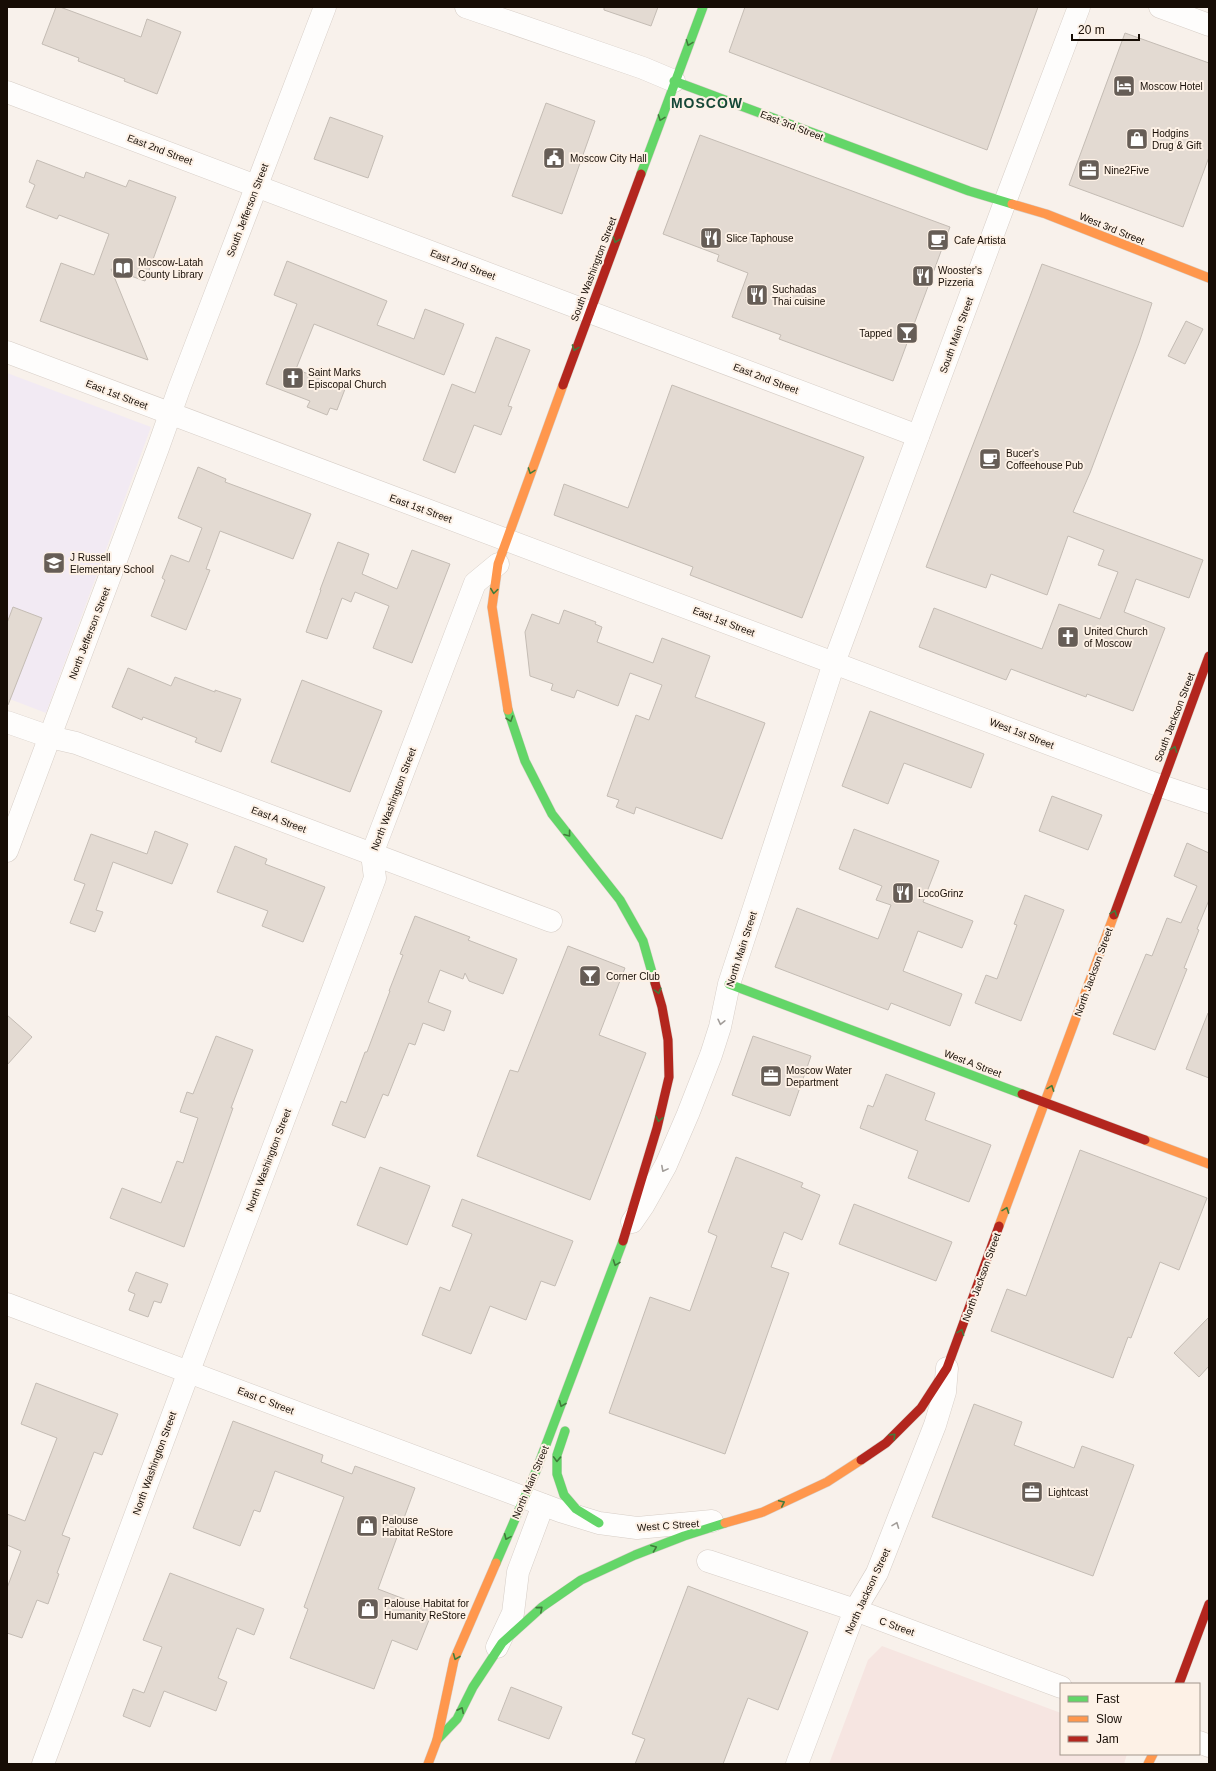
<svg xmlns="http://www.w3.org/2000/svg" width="1216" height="1771" viewBox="0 0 1216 1771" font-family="Arial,sans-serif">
  <rect width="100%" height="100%" fill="#f8f1eb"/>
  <polygon fill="#f6e5e1" points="882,1646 1061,1713 1061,1754 1127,1754 1124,1764 829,1764 868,1660"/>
  <polygon fill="#f2eaf3" points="7,373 151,427 46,713 7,698"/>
  <g fill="#e3dad2" stroke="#c4bcb4">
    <polygon points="56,7 60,7 141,37 147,19 181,32 157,94 124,81 125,79 78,61 79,58 42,44"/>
    <polygon points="604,7 658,7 651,26 604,10"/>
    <polygon points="745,7 1038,7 987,150 729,52"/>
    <polygon points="1125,33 1209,63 1209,157 1183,227 1069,185"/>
    <polygon points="546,103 595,121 562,214 512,196"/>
    <polygon points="330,117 383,136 368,178 314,159"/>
    <polygon points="700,135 950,227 893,381 779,339 781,335 732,317 748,273 717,261 719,255 663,234"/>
    <polygon points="37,160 84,178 86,172 126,187 129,180 176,197 145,281 111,269 148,360 40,321 61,263 94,275 109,234 59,215 57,219 26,207 35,185 29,182"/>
    <polygon points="287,261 387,301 377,325 414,339 425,309 464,324 444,375 314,324 296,369 345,389 337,410 330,408 327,415 307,407 310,401 266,384 297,304 274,295"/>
    <polygon points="1042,264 1152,303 1139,343 1090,473 1073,512 1203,560 1189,598 1136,579 1124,612 1165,628 1133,711 1087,694 1086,697 1011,669 1006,680 919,647 934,608 1042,649 1059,604 1100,619 1118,572 1098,565 1104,550 1068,536 1047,595 991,574 986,588 926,567 1029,299"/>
    <polygon points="1186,321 1203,329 1185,364 1168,356"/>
    <polygon points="496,337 530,350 508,406 512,407 501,435 474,425 455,473 423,460 452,384 475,393"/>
    <polygon points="672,385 864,457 802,618 690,575 693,567 554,515 564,484 628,508"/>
    <polygon points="198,467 226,479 225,482 311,514 293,559 220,531 206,569 210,570 186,630 151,616 165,580 162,578 171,555 189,562 202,528 178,518"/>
    <polygon points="338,542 369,554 362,574 397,589 412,550 450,564 412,663 373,648 389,606 355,592 351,602 342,598 327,639 306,632 321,590 320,590"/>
    <polygon points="13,607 42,618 8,705 7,705 7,623"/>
    <polygon points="564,610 596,622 595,624 602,627 597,642 653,663 662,638 710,656 695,697 765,723 722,839 636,807 634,814 616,807 619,800 607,796 636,715 649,720 662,685 630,673 618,706 577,690 574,698 551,690 553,684 530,676 525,632 532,614 559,624"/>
    <polygon points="128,668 171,686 175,677 215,692 215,690 241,699 221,752 195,742 197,738 143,717 142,720 112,707"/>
    <polygon points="302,680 382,711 350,792 271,762"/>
    <polygon points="870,711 984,754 971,788 904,763 888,804 842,786"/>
    <polygon points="1052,796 1102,815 1088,850 1039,831"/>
    <polygon points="854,829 939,861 923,902 973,921 962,948 918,931 903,971 962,994 950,1026 891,1003 888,1010 775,967 797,908 878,939 891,905 876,900 882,886 839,869"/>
    <polygon points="155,831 188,844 172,884 113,862 96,910 103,912 95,932 70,923 85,884 74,880 91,834 147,854"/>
    <polygon points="1187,843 1209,853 1209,900 1197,929 1199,930 1184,968 1187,969 1155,1050 1113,1034 1146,954 1152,956 1167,918 1181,923 1197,886 1174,876"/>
    <polygon points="235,846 267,859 265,864 325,887 303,942 262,926 268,911 217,892"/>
    <polygon points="1025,895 1064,910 1021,1021 975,1003 986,975 997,979 1017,925 1014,924"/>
    <polygon points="415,916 470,937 468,940 517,959 503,994 469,981 465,973 463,979 440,970 428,1002 451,1011 444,1031 423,1023 415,1045 409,1043 388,1096 383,1094 365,1138 332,1125 341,1101 346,1103 365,1052 367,1052 390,991 389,991 403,955 400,954"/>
    <polygon points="568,946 625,968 599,1035 646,1053 590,1200 477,1156 510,1070 518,1072"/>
    <polygon points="1208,1013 1209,1013 1209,1078 1186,1069"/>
    <polygon points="7,1015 32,1037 7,1065"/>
    <polygon points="216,1036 253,1050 231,1108 233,1108 184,1247 110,1218 122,1188 161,1203 177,1161 183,1163 198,1118 180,1112 187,1092 193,1094"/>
    <polygon points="753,1036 811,1056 790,1116 732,1095"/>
    <polygon points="886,1074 935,1093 925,1120 991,1145 969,1202 908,1178 918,1151 860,1128 868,1105 873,1107"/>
    <polygon points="1080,1150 1207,1198 1179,1270 1160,1262 1131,1338 1128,1337 1113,1378 991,1331 1007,1289 1026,1296"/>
    <polygon points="736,1157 803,1183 801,1187 820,1195 802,1240 784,1232 771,1267 789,1273 725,1454 609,1413 650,1297 690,1311 717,1236 708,1232"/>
    <polygon points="380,1167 430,1186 407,1245 357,1225"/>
    <polygon points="462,1199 573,1241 555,1286 541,1281 526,1320 490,1306 471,1354 422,1335 440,1287 450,1291 472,1234 452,1226"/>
    <polygon points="854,1204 952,1242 936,1281 839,1244"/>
    <polygon points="136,1272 168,1284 161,1303 154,1301 148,1317 129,1310 135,1294 128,1291"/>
    <polygon points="1209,1317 1209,1366 1199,1377 1174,1353"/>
    <polygon points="36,1383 118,1414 102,1455 94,1452 62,1535 70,1538 57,1573 59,1574 48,1604 37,1600 22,1638 7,1633 7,1588 21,1551 7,1545 7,1514 25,1521 57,1438 21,1424"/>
    <polygon points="974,1404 1022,1422 1014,1445 1074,1468 1082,1446 1134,1465 1093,1576 932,1517"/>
    <polygon points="233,1421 323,1455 321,1462 352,1474 355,1466 415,1488 378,1589 433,1610 417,1650 392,1640 374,1689 290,1658 308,1609 304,1607 344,1497 275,1471 260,1512 254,1510 240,1546 193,1528"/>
    <polygon points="170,1573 264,1609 254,1635 237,1628 218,1678 227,1682 216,1711 164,1691 150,1727 123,1716 133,1689 144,1693 162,1647 143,1640"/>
    <polygon points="688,1586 808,1632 778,1710 748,1698 723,1764 635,1764 645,1739 632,1734"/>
    <polygon points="511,1687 562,1707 549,1739 498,1720"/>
  </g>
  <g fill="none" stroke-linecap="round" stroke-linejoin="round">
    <g stroke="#d7cec7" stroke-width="23">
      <g id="street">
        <polyline points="466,7 643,68 674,81"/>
        <polyline points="1160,7 1209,25"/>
        <polyline points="7,92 918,436"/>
        <polyline points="7,352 1161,786 1209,802"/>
        <polyline points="7,722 50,737 76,743 551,921"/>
        <polyline points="7,851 158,448 179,389 325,7"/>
        <polyline points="632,1222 643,1206 666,1165 688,1114 711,1055 720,1027 729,984 834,663 1005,202 1079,7"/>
        <polyline points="7,1304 560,1511 599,1523 637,1528 712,1521"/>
        <polyline points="708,1561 855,1610 1061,1687"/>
        <polyline points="497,1647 513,1613 518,1572 543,1505"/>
        <polyline points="1199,1742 1209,1746"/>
        <polyline points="43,1764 189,1371 375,878 372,854 475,583 498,564"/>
        <polyline points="797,1764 855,1610 877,1573 935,1425 945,1392 947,1368"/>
      </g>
    </g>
    <g stroke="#d7cec7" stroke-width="10">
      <g id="fast">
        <polyline points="674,81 969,191 1012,204"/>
        <polyline points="641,174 703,7"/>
        <polyline points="508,710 525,761 552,814 620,900 643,941 655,983"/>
        <polyline points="729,984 1022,1094"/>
        <polyline points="565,1431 557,1455 557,1474 564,1495 576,1509 599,1523"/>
        <polyline points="496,1563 536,1471 623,1241"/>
        <polyline points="437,1740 457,1719 473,1687 502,1643 542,1607 581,1580 635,1555 684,1536 725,1523"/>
      </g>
    </g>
    <g stroke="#d7cec7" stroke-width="10">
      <g id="slow">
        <polyline points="1012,204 1046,214 1209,278"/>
        <polyline points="508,710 492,607 498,564 563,385"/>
        <polyline points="1145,1140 1209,1164"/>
        <polyline points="999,1226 1114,915"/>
        <polyline points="725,1523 763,1512 827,1482 861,1460"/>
        <polyline points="428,1764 437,1740 454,1660 496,1563"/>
        <polyline points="1148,1764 1153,1754"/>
      </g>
    </g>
    <g stroke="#d7cec7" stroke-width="10">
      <g id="jam">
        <polyline points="563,385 641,174"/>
        <polyline points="1114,915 1209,656"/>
        <polyline points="1022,1094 1145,1140"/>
        <polyline points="623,1241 657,1128 669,1077 668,1040 662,1007 655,983"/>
        <polyline points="861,1460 886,1443 921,1408 947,1368 999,1226"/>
        <polyline points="1179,1684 1209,1604"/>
      </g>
    </g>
    <use href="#street" stroke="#fefdfc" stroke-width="22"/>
    <use href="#fast" stroke="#63d668" stroke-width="9"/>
    <use href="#slow" stroke="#ff974d" stroke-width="9"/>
    <use href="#jam" stroke="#b3261e" stroke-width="9"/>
  </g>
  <defs><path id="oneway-chevron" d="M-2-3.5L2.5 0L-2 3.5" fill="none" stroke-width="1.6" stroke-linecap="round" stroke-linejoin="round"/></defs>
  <g stroke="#417c3b">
    <use href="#oneway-chevron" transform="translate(689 43) rotate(111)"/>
    <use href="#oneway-chevron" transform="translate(661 118) rotate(110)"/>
    <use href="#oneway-chevron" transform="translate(616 240) rotate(110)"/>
    <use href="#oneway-chevron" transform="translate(575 348) rotate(110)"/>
    <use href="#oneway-chevron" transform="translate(531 471) rotate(110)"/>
    <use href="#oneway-chevron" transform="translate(494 591) rotate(98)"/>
    <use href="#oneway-chevron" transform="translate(510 719) rotate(71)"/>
    <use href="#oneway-chevron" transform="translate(1174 749) rotate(-69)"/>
    <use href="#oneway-chevron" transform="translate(568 834) rotate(52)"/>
    <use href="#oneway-chevron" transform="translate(1114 913) rotate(-70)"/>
    <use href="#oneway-chevron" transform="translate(658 991) rotate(75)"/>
    <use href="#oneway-chevron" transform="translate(1051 1088) rotate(-70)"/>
    <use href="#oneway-chevron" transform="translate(659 1119) rotate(102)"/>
    <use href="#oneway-chevron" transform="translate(1006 1210) rotate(-70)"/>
    <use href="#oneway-chevron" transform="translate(616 1263) rotate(110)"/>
    <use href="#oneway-chevron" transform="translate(961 1332) rotate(-69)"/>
    <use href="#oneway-chevron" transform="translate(562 1404) rotate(112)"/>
    <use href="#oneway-chevron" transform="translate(893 1436) rotate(-46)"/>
    <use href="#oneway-chevron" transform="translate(557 1459) rotate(92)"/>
    <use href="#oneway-chevron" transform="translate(782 1503) rotate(-25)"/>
    <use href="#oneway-chevron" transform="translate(507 1537) rotate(114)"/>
    <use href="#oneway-chevron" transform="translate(654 1548) rotate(-21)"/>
    <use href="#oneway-chevron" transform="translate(540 1609) rotate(-41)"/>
    <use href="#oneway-chevron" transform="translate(456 1657) rotate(112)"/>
    <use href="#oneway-chevron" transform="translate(461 1710) rotate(-64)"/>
  </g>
  <g stroke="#a29d99">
    <use href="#oneway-chevron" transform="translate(721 1022) rotate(103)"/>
    <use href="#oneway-chevron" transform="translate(664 1169) rotate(118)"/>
    <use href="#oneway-chevron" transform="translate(896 1525) rotate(-69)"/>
  </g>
  <defs>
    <g id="hotel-square" transform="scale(1.15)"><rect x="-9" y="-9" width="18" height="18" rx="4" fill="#665d56" stroke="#fdf1e6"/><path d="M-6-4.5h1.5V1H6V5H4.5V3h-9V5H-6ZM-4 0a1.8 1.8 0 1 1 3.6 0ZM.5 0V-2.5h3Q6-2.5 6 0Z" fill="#fff"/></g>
    <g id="shop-square" transform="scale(1.15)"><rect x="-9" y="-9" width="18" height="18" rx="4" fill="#665d56" stroke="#fdf1e6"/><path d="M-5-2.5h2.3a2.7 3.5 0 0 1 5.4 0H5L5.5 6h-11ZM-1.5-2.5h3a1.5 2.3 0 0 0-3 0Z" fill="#fff"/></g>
    <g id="civic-square" transform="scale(1.15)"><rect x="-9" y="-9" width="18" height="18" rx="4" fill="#665d56" stroke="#fdf1e6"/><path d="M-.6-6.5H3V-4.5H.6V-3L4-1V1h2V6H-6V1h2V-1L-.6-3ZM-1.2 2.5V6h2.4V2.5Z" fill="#fff"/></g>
    <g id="office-square" transform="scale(1.15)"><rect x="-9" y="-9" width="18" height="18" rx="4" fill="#665d56" stroke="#fdf1e6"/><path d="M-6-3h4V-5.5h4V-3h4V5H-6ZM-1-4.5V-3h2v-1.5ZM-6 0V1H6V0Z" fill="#fff"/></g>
    <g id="restaurant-square" transform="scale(1.15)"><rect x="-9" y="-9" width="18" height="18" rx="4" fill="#665d56" stroke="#fdf1e6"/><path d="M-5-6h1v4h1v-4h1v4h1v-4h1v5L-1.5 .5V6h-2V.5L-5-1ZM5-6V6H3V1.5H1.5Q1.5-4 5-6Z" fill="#fff"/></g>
    <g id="cafe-square" transform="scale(1.15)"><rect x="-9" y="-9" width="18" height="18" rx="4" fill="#665d56" stroke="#fdf1e6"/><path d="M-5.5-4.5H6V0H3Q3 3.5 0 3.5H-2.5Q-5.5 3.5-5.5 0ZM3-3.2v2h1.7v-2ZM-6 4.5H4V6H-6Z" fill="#fff"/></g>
    <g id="library-square" transform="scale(1.15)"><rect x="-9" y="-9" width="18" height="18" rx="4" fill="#665d56" stroke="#fdf1e6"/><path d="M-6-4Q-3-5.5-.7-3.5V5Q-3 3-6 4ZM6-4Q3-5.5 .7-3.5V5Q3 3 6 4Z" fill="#fff"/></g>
    <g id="bar-square" transform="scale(1.15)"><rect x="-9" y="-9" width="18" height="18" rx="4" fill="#665d56" stroke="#fdf1e6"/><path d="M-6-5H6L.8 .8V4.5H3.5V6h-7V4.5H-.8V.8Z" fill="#fff"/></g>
    <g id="church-square" transform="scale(1.15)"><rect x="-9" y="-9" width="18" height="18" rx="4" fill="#665d56" stroke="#fdf1e6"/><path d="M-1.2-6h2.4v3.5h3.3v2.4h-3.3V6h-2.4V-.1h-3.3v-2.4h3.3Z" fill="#fff"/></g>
    <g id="school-square" transform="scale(1.15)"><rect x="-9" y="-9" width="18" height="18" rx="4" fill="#665d56" stroke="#fdf1e6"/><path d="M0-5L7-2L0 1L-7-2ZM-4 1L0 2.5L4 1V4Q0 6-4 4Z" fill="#fff"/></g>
  </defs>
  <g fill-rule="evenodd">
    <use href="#hotel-square" x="1124" y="86"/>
    <use href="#shop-square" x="1137" y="139"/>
    <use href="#civic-square" x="554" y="158"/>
    <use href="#office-square" x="1089" y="170"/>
    <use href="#restaurant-square" x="711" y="238"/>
    <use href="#cafe-square" x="938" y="240"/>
    <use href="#library-square" x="123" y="268"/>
    <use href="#restaurant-square" x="923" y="276"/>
    <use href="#restaurant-square" x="757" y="295"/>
    <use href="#bar-square" x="907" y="333"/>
    <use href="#church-square" x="293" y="378"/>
    <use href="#cafe-square" x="990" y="459"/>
    <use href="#school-square" x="54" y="563"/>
    <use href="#church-square" x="1068" y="637"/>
    <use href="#restaurant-square" x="903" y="893"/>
    <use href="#bar-square" x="590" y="976"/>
    <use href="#office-square" x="771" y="1076"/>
    <use href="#office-square" x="1032" y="1492"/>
    <use href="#shop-square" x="367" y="1526"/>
    <use href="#shop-square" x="368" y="1609"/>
  </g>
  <g text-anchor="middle" stroke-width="4" stroke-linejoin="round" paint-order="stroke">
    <g font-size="10" fill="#170d05" stroke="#fdf1e6" text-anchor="start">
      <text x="1140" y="90">Moscow Hotel</text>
      <text x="1152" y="137">Hodgins<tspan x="1152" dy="12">Drug &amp; Gift</tspan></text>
      <text x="570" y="162">Moscow City Hall</text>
      <text x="1104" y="174">Nine2Five</text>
      <text x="726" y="242">Slice Taphouse</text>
      <text x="954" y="244">Cafe Artista</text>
      <text x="138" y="266">Moscow-Latah<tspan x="138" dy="12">County Library</tspan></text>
      <text x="938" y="274">Wooster's<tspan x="938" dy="12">Pizzeria</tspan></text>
      <text x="772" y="293">Suchadas<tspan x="772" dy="12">Thai cuisine</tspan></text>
      <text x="892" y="337" text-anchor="end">Tapped</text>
      <text x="308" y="376">Saint Marks<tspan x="308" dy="12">Episcopal Church</tspan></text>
      <text x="1006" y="457">Bucer's<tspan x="1006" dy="12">Coffeehouse Pub</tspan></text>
      <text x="70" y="561">J Russell<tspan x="70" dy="12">Elementary School</tspan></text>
      <text x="1084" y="635">United Church<tspan x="1084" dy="12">of Moscow</tspan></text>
      <text x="918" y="897">LocoGrinz</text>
      <text x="606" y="980">Corner Club</text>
      <text x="786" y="1074">Moscow Water<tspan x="786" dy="12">Department</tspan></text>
      <text x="1048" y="1496">Lightcast</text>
      <text x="382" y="1524">Palouse<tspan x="382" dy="12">Habitat ReStore</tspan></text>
      <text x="384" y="1607">Palouse Habitat for<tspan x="384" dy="12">Humanity ReStore</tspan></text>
    </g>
    <g font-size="10" fill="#170d05" stroke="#fdf1e6">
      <text transform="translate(792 125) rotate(21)" y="4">East 3rd Street</text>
      <text transform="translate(160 149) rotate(21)" y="4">East 2nd Street</text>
      <text transform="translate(247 210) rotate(-69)" y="4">South Jefferson Street</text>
      <text transform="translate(1112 228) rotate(22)" y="4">West 3rd Street</text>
      <text transform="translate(463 264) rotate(21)" y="4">East 2nd Street</text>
      <text transform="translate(593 269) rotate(-69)" y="4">South Washington Street</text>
      <text transform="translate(956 335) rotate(-70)" y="4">South Main Street</text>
      <text transform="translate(766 378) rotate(21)" y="4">East 2nd Street</text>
      <text transform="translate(117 394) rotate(21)" y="4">East 1st Street</text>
      <text transform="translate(421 508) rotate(20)" y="4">East 1st Street</text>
      <text transform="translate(724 621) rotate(21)" y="4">East 1st Street</text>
      <text transform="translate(89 633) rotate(-69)" y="4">North Jefferson Street</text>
      <text transform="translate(1174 717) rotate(-69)" y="4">South Jackson Street</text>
      <text transform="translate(1022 733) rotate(21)" y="4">West 1st Street</text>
      <text transform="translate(393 799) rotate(-69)" y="4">North Washington Street</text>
      <text transform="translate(279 819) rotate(21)" y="4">East A Street</text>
      <text transform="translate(741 949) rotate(-72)" y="4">North Main Street</text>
      <text transform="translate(1093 972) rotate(-70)" y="4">North Jackson Street</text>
      <text transform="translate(973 1063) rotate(21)" y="4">West A Street</text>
      <text transform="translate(268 1160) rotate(-69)" y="4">North Washington Street</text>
      <text transform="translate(981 1277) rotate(-70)" y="4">North Jackson Street</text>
      <text transform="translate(266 1400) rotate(21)" y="4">East C Street</text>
      <text transform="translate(154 1463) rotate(-70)" y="4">North Washington Street</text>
      <text transform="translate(530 1482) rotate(-67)" y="4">North Main Street</text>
      <text transform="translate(668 1525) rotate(-4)" y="4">West C Street</text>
      <text transform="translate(867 1591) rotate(-65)" y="4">North Jackson Street</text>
      <text transform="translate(897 1626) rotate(20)" y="4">C Street</text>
    </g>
    <g font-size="14" font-weight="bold" letter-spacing="1" fill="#164736" stroke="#fdf1e6">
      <text x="707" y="108">MOSCOW</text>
    </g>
  </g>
  <rect width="1216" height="1771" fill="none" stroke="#170d05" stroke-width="16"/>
  <rect x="1060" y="1683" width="140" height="72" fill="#fdf1e6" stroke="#a1968c"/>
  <rect x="1068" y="1696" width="20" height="6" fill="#63d668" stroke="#a1968c"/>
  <text x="1096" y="1703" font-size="12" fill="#170d05">Fast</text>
  <rect x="1068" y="1716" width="20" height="6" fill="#ff974d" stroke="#a1968c"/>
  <text x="1096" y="1723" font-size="12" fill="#170d05">Slow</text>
  <rect x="1068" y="1736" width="20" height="6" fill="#b3261e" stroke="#a1968c"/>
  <text x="1096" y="1743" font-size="12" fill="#170d05">Jam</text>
  <path d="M1072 34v6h67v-6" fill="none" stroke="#170d05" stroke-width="2"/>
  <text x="1078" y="34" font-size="12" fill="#170d05" stroke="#fdf1e6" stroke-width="3" paint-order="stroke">20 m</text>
</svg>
